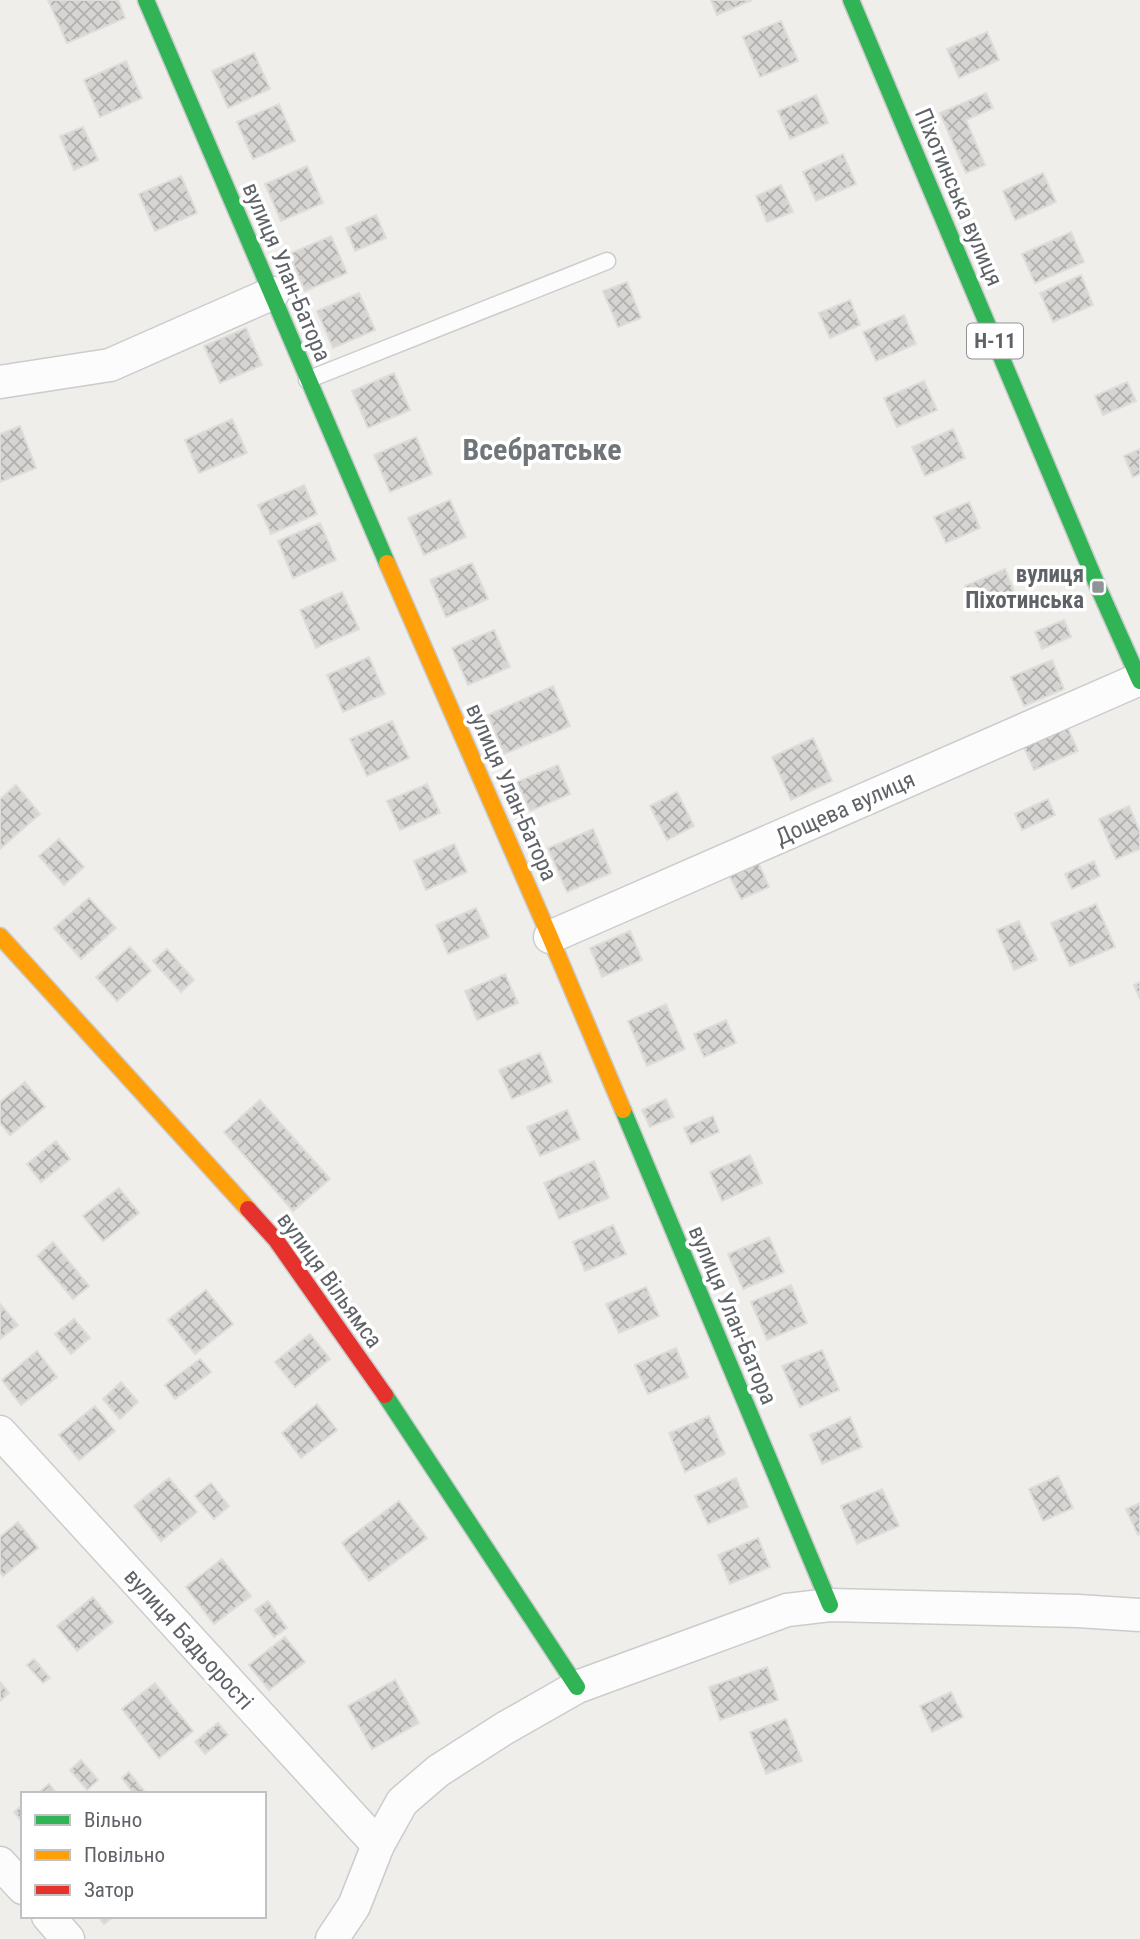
<svg xmlns="http://www.w3.org/2000/svg" width="1140" height="1939" viewBox="0 0 1140 1939" font-family="'Roboto Condensed',sans-serif">
  <defs>
    <pattern id="building-cross-hatch" width="8" height="8" patternUnits="userSpaceOnUse" patternTransform="scale(1.75)"><rect width="8" height="8" fill="#d6d5d3"/><path d="M0 0l8 8M0 8l8-8" fill="none" stroke="#b1b0af"/></pattern>
  </defs>
  <rect width="100%" height="100%" fill="#efeeea"/>
  <g fill="url(#building-cross-hatch)" stroke="#deddd9" stroke-width="2">
    <polygon points="48,0 118,0 125,18 67,43"/>
    <polygon points="711,0 752,0 717,15"/>
    <polygon points="781,21 798,61 760,77 743,37"/>
    <polygon points="987,32 999,60 959,78 947,49"/>
    <polygon points="254,53 270,89 228,108 212,71"/>
    <polygon points="126,61 142,98 100,117 84,80"/>
    <polygon points="986,93 993,108 966,120 985,165 966,173 940,113"/>
    <polygon points="816,95 828,123 790,139 778,111"/>
    <polygon points="279,104 295,141 253,159 237,122"/>
    <polygon points="83,127 98,160 74,170 60,136"/>
    <polygon points="843,154 856,184 816,201 803,172"/>
    <polygon points="307,166 323,203 281,221 265,184"/>
    <polygon points="1043,173 1056,202 1015,220 1003,191"/>
    <polygon points="181,176 197,213 155,231 139,194"/>
    <polygon points="781,185 793,212 767,222 756,196"/>
    <polygon points="376,215 386,238 355,251 346,228"/>
    <polygon points="1071,232 1084,262 1035,283 1022,254"/>
    <polygon points="331,236 347,273 305,291 289,254"/>
    <polygon points="1081,275 1093,305 1053,322 1040,293"/>
    <polygon points="627,282 641,318 618,327 603,291"/>
    <polygon points="359,293 375,330 333,348 317,311"/>
    <polygon points="850,300 860,325 830,338 819,313"/>
    <polygon points="904,315 916,344 876,361 863,332"/>
    <polygon points="246,328 262,365 220,383 204,346"/>
    <polygon points="394,373 410,410 368,428 352,391"/>
    <polygon points="924,381 937,410 897,427 884,398"/>
    <polygon points="1127,382 1136,401 1103,415 1095,396"/>
    <polygon points="232,419 247,453 199,473 185,440"/>
    <polygon points="20,426 36,468 0,482 0,434"/>
    <polygon points="953,429 965,458 925,476 912,447"/>
    <polygon points="416,437 432,474 390,492 374,455"/>
    <polygon points="1140,449 1140,474 1133,477 1124,456"/>
    <polygon points="304,485 317,514 271,534 258,505"/>
    <polygon points="450,500 466,537 424,555 408,518"/>
    <polygon points="969,502 980,528 946,543 934,517"/>
    <polygon points="320,523 336,560 293,578 278,541"/>
    <polygon points="472,563 488,599 446,617 430,580"/>
    <polygon points="1005,569 1016,596 977,612 965,586"/>
    <polygon points="342,592 359,629 316,648 300,610"/>
    <polygon points="1064,620 1071,637 1042,649 1035,632"/>
    <polygon points="494,630 510,667 468,685 452,648"/>
    <polygon points="369,657 385,694 343,712 327,675"/>
    <polygon points="1052,660 1064,689 1024,706 1011,677"/>
    <polygon points="553,686 570,726 504,754 488,715"/>
    <polygon points="392,721 409,758 367,776 350,739"/>
    <polygon points="1067,726 1078,751 1034,770 1023,745"/>
    <polygon points="813,738 832,781 791,800 772,757"/>
    <polygon points="558,765 570,794 530,811 517,782"/>
    <polygon points="427,784 440,813 400,830 387,801"/>
    <polygon points="16,785 40,814 0,849 0,799"/>
    <polygon points="677,792 694,826 667,840 650,806"/>
    <polygon points="1048,799 1055,815 1022,830 1015,814"/>
    <polygon points="1129,806 1140,832 1140,849 1116,859 1099,819"/>
    <polygon points="593,829 611,873 567,892 548,848"/>
    <polygon points="59,839 84,867 64,885 39,856"/>
    <polygon points="454,844 467,872 426,890 414,861"/>
    <polygon points="1094,861 1100,876 1072,889 1065,874"/>
    <polygon points="758,862 769,887 741,899 729,875"/>
    <polygon points="89,898 116,928 81,959 54,928"/>
    <polygon points="1096,904 1115,947 1070,966 1051,923"/>
    <polygon points="476,908 489,937 448,954 436,925"/>
    <polygon points="1019,921 1037,960 1014,970 997,930"/>
    <polygon points="630,931 642,960 602,977 590,948"/>
    <polygon points="130,947 151,971 117,1001 96,977"/>
    <polygon points="167,949 194,980 181,992 153,961"/>
    <polygon points="505,974 518,1003 477,1020 465,991"/>
    <polygon points="1140,982 1140,999 1134,985"/>
    <polygon points="666,1004 685,1049 647,1066 628,1021"/>
    <polygon points="726,1020 736,1043 704,1057 694,1034"/>
    <polygon points="540,1053 552,1082 512,1099 499,1070"/>
    <polygon points="25,1082 45,1107 10,1135 0,1123 0,1102"/>
    <polygon points="666,1099 674,1117 650,1127 642,1110"/>
    <polygon points="260,1100 330,1179 293,1211 224,1132"/>
    <polygon points="567,1110 580,1139 540,1156 527,1127"/>
    <polygon points="713,1116 719,1132 691,1144 684,1128"/>
    <polygon points="56,1141 70,1159 41,1182 27,1164"/>
    <polygon points="750,1155 762,1183 722,1201 710,1172"/>
    <polygon points="594,1161 609,1198 559,1219 544,1183"/>
    <polygon points="119,1188 139,1213 103,1241 83,1216"/>
    <polygon points="613,1225 626,1254 585,1271 573,1242"/>
    <polygon points="769,1237 784,1272 743,1289 728,1254"/>
    <polygon points="53,1242 89,1286 73,1299 37,1256"/>
    <polygon points="791,1285 807,1323 767,1340 751,1302"/>
    <polygon points="646,1287 659,1316 619,1333 606,1304"/>
    <polygon points="206,1290 233,1324 195,1354 168,1320"/>
    <polygon points="0,1304 18,1325 0,1339"/>
    <polygon points="74,1319 90,1338 71,1354 55,1334"/>
    <polygon points="310,1334 330,1359 295,1387 275,1362"/>
    <polygon points="676,1348 688,1377 648,1394 635,1365"/>
    <polygon points="822,1350 839,1390 800,1407 782,1366"/>
    <polygon points="37,1351 57,1377 21,1405 2,1380"/>
    <polygon points="200,1359 211,1372 175,1399 165,1385"/>
    <polygon points="121,1382 138,1402 120,1419 103,1399"/>
    <polygon points="317,1404 337,1430 301,1458 282,1433"/>
    <polygon points="95,1406 115,1431 79,1460 59,1435"/>
    <polygon points="709,1416 725,1454 685,1472 669,1433"/>
    <polygon points="850,1417 862,1447 822,1464 810,1435"/>
    <polygon points="1058,1476 1073,1508 1043,1521 1029,1489"/>
    <polygon points="169,1478 197,1512 161,1541 134,1506"/>
    <polygon points="736,1478 748,1507 708,1524 695,1496"/>
    <polygon points="211,1483 229,1506 214,1519 195,1496"/>
    <polygon points="882,1489 899,1526 857,1544 841,1506"/>
    <polygon points="399,1501 427,1538 369,1581 342,1543"/>
    <polygon points="1140,1503 1140,1534 1138,1535 1126,1509"/>
    <polygon points="18,1522 38,1548 3,1576 0,1572 0,1537"/>
    <polygon points="758,1538 770,1567 730,1584 718,1555"/>
    <polygon points="222,1559 251,1596 214,1624 186,1587"/>
    <polygon points="93,1597 113,1622 77,1651 57,1626"/>
    <polygon points="268,1601 287,1628 274,1637 255,1610"/>
    <polygon points="285,1637 305,1662 269,1690 249,1665"/>
    <polygon points="34,1659 50,1678 43,1683 27,1665"/>
    <polygon points="767,1667 778,1700 720,1720 709,1687"/>
    <polygon points="395,1680 419,1723 372,1749 348,1706"/>
    <polygon points="0,1682 9,1693 0,1701"/>
    <polygon points="155,1683 193,1731 159,1758 122,1709"/>
    <polygon points="951,1692 963,1717 932,1732 920,1706"/>
    <polygon points="786,1719 802,1761 766,1774 750,1732"/>
    <polygon points="218,1723 228,1735 205,1754 195,1742"/>
    <polygon points="81,1760 98,1780 87,1790 70,1770"/>
    <polygon points="129,1772 144,1791 141,1794 134,1794 122,1778"/>
    <polygon points="49,1784 57,1794 37,1794"/>
    <polygon points="23,1805 23,1823 14,1812"/>
    <polygon points="98,1916 114,1916 104,1924"/>
  </g>
  <g fill="none" stroke-linecap="round" stroke-linejoin="round">
    <g stroke="#cbcccc" stroke-width="19">
      <polyline id="lane" points="307,380 607,261"/>
    </g>
    <g stroke="#cbcccc" stroke-width="35">
      <g id="street">
        <polyline points="0,382 110,365 273,293"/>
        <polyline points="550,937 1140,679"/>
        <polyline points="0,1432 378,1845"/>
        <polyline points="0,1863 23,1888"/>
        <polyline points="48,1916 68,1939"/>
        <polyline points="332,1939 354,1906 378,1845 402,1802 438,1771 505,1728 577,1687 787,1610 830,1605 1078,1611 1140,1615"/>
      </g>
    </g>
    <g stroke="#cacacb" stroke-width="19">
      <g id="fast">
        <polyline points="146,0 387,563"/>
        <polyline points="851,0 1098,587 1140,681"/>
        <polyline points="623,1110 830,1605"/>
        <polyline points="385,1395 577,1687"/>
      </g>
    </g>
    <g stroke="#cacacb" stroke-width="19">
      <g id="slow">
        <polyline points="387,563 550,937 623,1110"/>
        <polyline points="0,936 248,1209"/>
      </g>
    </g>
    <g stroke="#cacacb" stroke-width="19">
      <polyline id="jam" points="248,1209 276,1240 385,1395"/>
    </g>
    <use href="#lane" stroke="#fdfcfc" stroke-width="16"/>
    <use href="#street" stroke="#fdfcfc" stroke-width="32"/>
    <use href="#fast" stroke="#30b455" stroke-width="16"/>
    <use href="#slow" stroke="#ff9f0a" stroke-width="16"/>
    <use href="#jam" stroke="#e5322d" stroke-width="16"/>
  </g>
  <rect fill="#919496" stroke="#fff" stroke-width="2.5" x="1091" y="580" width="14" height="14" rx="3.5"/>
  <g text-anchor="middle" stroke-width="7" stroke-linejoin="round" paint-order="stroke">
    <rect fill="#fff" stroke="#8f9295" stroke-width="2" x="967" y="323.5" width="56" height="35" rx="5"/>
    <g font-size="21" font-weight="bold" fill="#5f6368">
      <text x="995" y="348">Н-11</text>
    </g>
    <g font-size="23" fill="#5f6368" stroke="#fff">
      <text transform="translate(959 197) rotate(67)" y="8">Піхотинська вулиця</text>
      <text transform="translate(287 272) rotate(67)" y="8">вулиця Улан-Батора</text>
      <text transform="translate(512 792) rotate(66)" y="8">вулиця Улан-Батора</text>
      <text transform="translate(845 808) rotate(-24)" y="8">Дощева вулиця</text>
      <text transform="translate(330 1280) rotate(54)" y="8">вулиця Вільямса</text>
      <text transform="translate(733 1315) rotate(67)" y="8">вулиця Улан-Батора</text>
      <text transform="translate(189 1639) rotate(48)" y="8">вулиця Бадьорості</text>
    </g>
    <g font-size="23" font-weight="bold" fill="#5f6368" stroke="#fff" text-anchor="end">
      <text x="1084" y="582">вулиця<tspan x="1084" dy="26">Піхотинська</tspan></text>
    </g>
    <g font-size="30" font-weight="bold" fill="#70757a" stroke="#fff">
      <text x="542" y="460">Всебратське</text>
    </g>
  </g>
  <rect x="21" y="1792" width="245" height="126" fill="#ffffff" stroke="#bfc1c3" stroke-width="2"/>
  <rect x="35" y="1815" width="35" height="10" fill="#30b455" stroke="#bfc1c3" stroke-width="2"/>
  <text x="84" y="1827" font-size="21" fill="#5f6368">Вільно</text>
  <rect x="35" y="1850" width="35" height="10" fill="#ff9f0a" stroke="#bfc1c3" stroke-width="2"/>
  <text x="84" y="1862" font-size="21" fill="#5f6368">Повільно</text>
  <rect x="35" y="1885" width="35" height="10" fill="#e5322d" stroke="#bfc1c3" stroke-width="2"/>
  <text x="84" y="1897" font-size="21" fill="#5f6368">Затор</text>
</svg>
